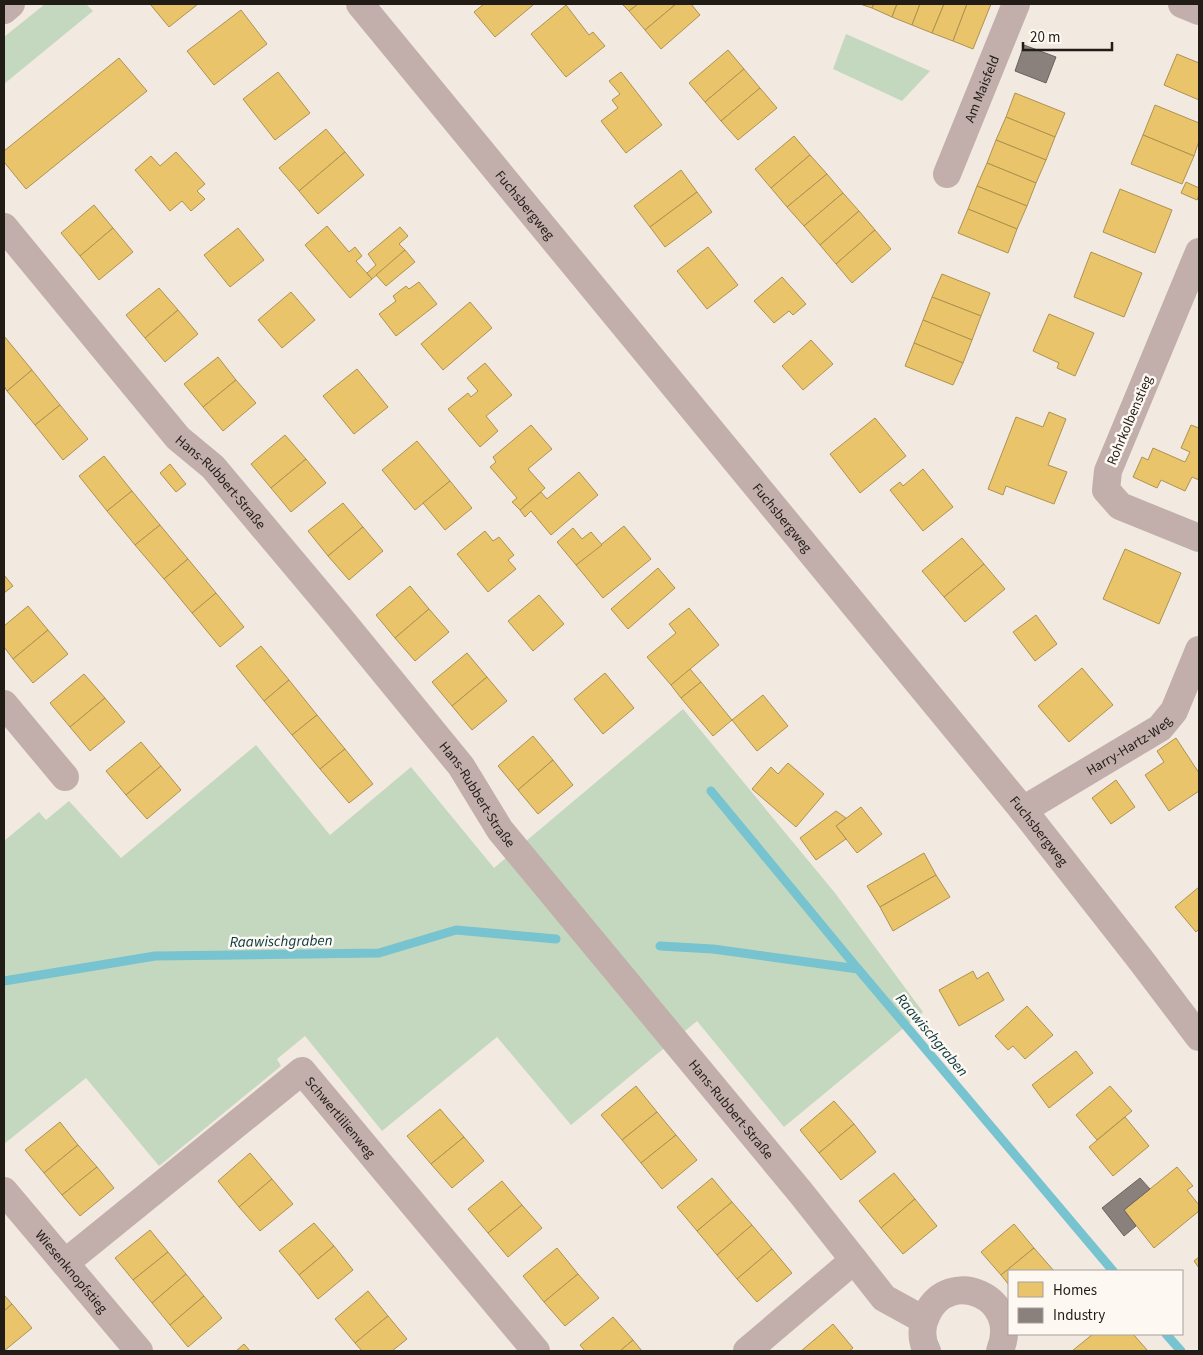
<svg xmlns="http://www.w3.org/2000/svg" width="1203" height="1355" viewBox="0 0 1203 1355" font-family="'Source Sans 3',sans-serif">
  <rect width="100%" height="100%" fill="#f2e9e1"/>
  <g fill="#c4d8bf">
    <polygon points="45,4 86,4 93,11 4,84 4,37"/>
    <polygon points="846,34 930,71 902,101 833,69"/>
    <polygon points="683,709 835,893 923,1012 784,1127 697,1021 571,1125 497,1037 382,1131 305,1036 277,1059 281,1066 159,1166 86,1078 4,1144 4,841 39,812 46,820 69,801 121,858 256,745 330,835 411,767 494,868"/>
  </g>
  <g fill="#e9c46a" stroke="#ad9251">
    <polygon points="150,4 198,4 169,27"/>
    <polygon points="484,4 532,4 533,5 495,37 474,12"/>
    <polygon points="622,4 638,4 629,11"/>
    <polygon points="638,4 676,4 645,30 629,11"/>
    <polygon points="676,4 691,4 700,15 661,49 645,30"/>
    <polygon points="860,4 874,4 872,8"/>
    <polygon points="874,4 897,4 892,17 872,8"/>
    <polygon points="897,4 920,4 912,25 892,17"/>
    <polygon points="920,4 944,4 932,33 912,25"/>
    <polygon points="944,4 967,4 953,41 932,33"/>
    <polygon points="967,4 991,4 973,49 953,41"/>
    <polygon points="566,5 589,35 593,32 605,46 566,77 531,34"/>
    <polygon points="241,10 267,44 214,85 187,51"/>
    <polygon points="728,50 744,69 705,102 689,83"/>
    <polygon points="1177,54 1199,63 1199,100 1164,85"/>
    <polygon points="119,58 147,91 26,189 4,162 4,151"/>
    <polygon points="744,69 760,88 721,121 705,102"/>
    <polygon points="278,72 310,113 275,140 243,99"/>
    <polygon points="621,72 662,125 626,153 601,121 618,108 612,100 620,94 609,81"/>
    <polygon points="760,88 777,108 738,140 721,121"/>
    <polygon points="1015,93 1065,113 1055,137 1006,117"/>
    <polygon points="1155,105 1199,123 1199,141 1194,156 1143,135"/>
    <polygon points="1006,117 1055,137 1046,160 996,140"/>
    <polygon points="326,129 345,152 299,191 279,168"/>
    <polygon points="1143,135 1194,156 1182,184 1131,164"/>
    <polygon points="794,136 810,155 771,188 755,169"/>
    <polygon points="996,140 1046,160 1036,183 987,163"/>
    <polygon points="176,152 205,184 197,191 205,199 191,211 182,201 170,211 135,170 151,156 160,166"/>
    <polygon points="345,152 364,175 318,214 299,191"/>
    <polygon points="810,155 827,174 787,207 771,188"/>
    <polygon points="987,163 1036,183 1027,206 977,186"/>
    <polygon points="681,170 697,192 650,227 634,206"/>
    <polygon points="827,174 843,193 804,226 787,207"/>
    <polygon points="1186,182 1199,188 1199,195 1197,200 1181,193"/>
    <polygon points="977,186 1027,206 1017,229 968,209"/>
    <polygon points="1120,189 1172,210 1155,253 1103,232"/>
    <polygon points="697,192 712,212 665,247 650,227"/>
    <polygon points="843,193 859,211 820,245 804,226"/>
    <polygon points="94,205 113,228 80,256 61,233"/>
    <polygon points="968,209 1017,229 1008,253 958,233"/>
    <polygon points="859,211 875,230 836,264 820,245"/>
    <polygon points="327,226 349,252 355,247 362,256 356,261 372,279 350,298 305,245"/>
    <polygon points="400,227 408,236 399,244 405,250 372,279 367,273 376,265 368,254"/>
    <polygon points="113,228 133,252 99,280 80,256"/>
    <polygon points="238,228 264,260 230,287 204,255"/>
    <polygon points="875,230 891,249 852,283 836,264"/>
    <polygon points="708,247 738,285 707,309 677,271"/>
    <polygon points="405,250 415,262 386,286 376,275"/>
    <polygon points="1091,252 1142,273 1124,317 1074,297"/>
    <polygon points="942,274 990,293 981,316 932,297"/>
    <polygon points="782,277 806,304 793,315 789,311 774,323 754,301"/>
    <polygon points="419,282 437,304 396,336 379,314 396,301 393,296 406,286 409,289"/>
    <polygon points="159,288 178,310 145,338 126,315"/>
    <polygon points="291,292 315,320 282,348 258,320"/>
    <polygon points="932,297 981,316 972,340 923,320"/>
    <polygon points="470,302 492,328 443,370 421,344"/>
    <polygon points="178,310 198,334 165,362 145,338"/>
    <polygon points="1049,314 1094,333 1075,376 1057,368 1059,363 1033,351"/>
    <polygon points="923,320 972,340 963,363 914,343"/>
    <polygon points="4,336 32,370 7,391 4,386"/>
    <polygon points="811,340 833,364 803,390 782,366"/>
    <polygon points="914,343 963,363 953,385 905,366"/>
    <polygon points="218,357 236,380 203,407 184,384"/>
    <polygon points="485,363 512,395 486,416 498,431 480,447 448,409 468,393 471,397 478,391 467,378"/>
    <polygon points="357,369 388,407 354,434 323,396"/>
    <polygon points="32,370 60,405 35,425 7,391"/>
    <polygon points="236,380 256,403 223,431 203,407"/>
    <polygon points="60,405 88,439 63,460 35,425"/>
    <polygon points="1049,412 1066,419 1048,465 1067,472 1054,504 1006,486 1003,495 988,489 1016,417 1043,427"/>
    <polygon points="875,418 906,456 860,493 830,454"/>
    <polygon points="531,425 552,449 528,469 545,488 520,510 512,502 517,498 490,467 496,462 493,457"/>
    <polygon points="1191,425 1199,428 1199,480 1192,477 1185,491 1161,480 1157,488 1133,477 1142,457 1148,460 1153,448 1185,462 1190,452 1181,448"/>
    <polygon points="285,435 306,459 271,488 251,464"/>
    <polygon points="417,441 450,481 415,510 382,470"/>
    <polygon points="104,456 132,491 107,511 79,476"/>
    <polygon points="306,459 326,483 291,512 271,488"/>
    <polygon points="170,464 186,484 176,492 160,473"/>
    <polygon points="923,469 953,507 923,531 890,490 900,482 903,486"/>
    <polygon points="579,472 598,495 551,535 531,511 525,517 520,510 541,492 547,499"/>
    <polygon points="450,481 472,508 445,530 423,503"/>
    <polygon points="132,491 160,525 135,545 107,511"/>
    <polygon points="343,503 363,527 328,556 308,531"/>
    <polygon points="160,525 188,559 164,579 135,545"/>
    <polygon points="624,526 651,559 603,598 576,565"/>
    <polygon points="363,527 383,551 349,580 328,556"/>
    <polygon points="573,528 582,539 591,532 602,545 576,565 557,542"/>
    <polygon points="485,531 493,541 499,537 514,555 508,560 516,569 488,592 457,554"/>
    <polygon points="962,538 984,564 944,597 922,571"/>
    <polygon points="1125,549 1181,573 1159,624 1103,599"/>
    <polygon points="188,559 216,593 192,613 164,579"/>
    <polygon points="984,564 1005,589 965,622 944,597"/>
    <polygon points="658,568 675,588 628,629 611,609"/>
    <polygon points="4,575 13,586 4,593"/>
    <polygon points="410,586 429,609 395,638 376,615"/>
    <polygon points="216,593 244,627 220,647 192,613"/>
    <polygon points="539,595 564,624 533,651 508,621"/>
    <polygon points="28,606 48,630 13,659 4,647 4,626"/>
    <polygon points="689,608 719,645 671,685 647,657 676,633 669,624"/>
    <polygon points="429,609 449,632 415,661 395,638"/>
    <polygon points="1036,615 1057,644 1035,661 1013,632"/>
    <polygon points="48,630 68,654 33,683 13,659"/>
    <polygon points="261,646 289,680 264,701 236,666"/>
    <polygon points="467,653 487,677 452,706 432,682"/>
    <polygon points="1082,668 1113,705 1069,742 1038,706"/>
    <polygon points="690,669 701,682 681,698 671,685"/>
    <polygon points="605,673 634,708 603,734 574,699"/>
    <polygon points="84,674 105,698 70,727 50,703"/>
    <polygon points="487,677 507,701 472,730 452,706"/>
    <polygon points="289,680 317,715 292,735 264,701"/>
    <polygon points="701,682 732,720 713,736 681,698"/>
    <polygon points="763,695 788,726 757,751 732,720"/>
    <polygon points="105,698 125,722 90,751 70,727"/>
    <polygon points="317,715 345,749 320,769 292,735"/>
    <polygon points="533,736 553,760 518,790 498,766"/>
    <polygon points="1176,738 1199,773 1199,791 1169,811 1145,775 1164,762 1157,751"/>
    <polygon points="141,742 161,766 126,795 106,771"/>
    <polygon points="345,749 373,784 349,803 320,769"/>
    <polygon points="553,760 573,785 538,814 518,790"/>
    <polygon points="788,763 824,794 796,827 752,789 771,767 778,774"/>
    <polygon points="161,766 181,790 147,819 126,795"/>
    <polygon points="1116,780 1135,807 1111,824 1092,798"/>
    <polygon points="861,807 882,834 857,853 836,826"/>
    <polygon points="836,811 846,818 836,826 846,839 816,860 800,838"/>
    <polygon points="924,853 936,875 880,907 867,886"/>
    <polygon points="936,875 950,897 893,931 880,907"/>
    <polygon points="1199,887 1199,929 1196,932 1175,907"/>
    <polygon points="973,971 977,979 988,972 1004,1000 959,1026 939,990"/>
    <polygon points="1027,1006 1053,1035 1025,1059 1013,1046 1008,1050 995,1036"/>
    <polygon points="1076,1051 1093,1073 1049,1108 1032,1085"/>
    <polygon points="636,1086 657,1112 622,1140 601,1115"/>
    <polygon points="1110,1086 1132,1111 1097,1140 1076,1115"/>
    <polygon points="834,1101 854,1124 819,1153 800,1130"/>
    <polygon points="440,1109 464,1137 431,1164 407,1136"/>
    <polygon points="657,1112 676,1135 641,1163 622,1140"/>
    <polygon points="1125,1117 1149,1146 1113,1176 1089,1147"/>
    <polygon points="60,1122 78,1145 44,1173 25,1150"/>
    <polygon points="854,1124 876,1152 841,1180 819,1153"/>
    <polygon points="676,1135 697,1160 662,1189 641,1163"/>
    <polygon points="464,1137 484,1161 452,1188 431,1164"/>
    <polygon points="78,1145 97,1167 62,1195 44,1173"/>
    <polygon points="250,1153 272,1179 239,1207 218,1181"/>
    <polygon points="97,1167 114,1188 80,1216 62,1195"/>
    <polygon points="1177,1167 1193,1186 1187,1190 1199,1205 1199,1211 1154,1248 1124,1210"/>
    <polygon points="894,1173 915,1199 881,1228 859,1201"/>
    <polygon points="712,1178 732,1202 697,1231 677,1207"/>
    <polygon points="272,1179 293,1204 260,1231 239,1207"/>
    <polygon points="502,1181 522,1205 488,1233 468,1209"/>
    <polygon points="915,1199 937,1226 903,1254 881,1228"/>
    <polygon points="732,1202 752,1225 717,1255 697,1231"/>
    <polygon points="522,1205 542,1228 508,1257 488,1233"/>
    <polygon points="314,1223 334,1246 299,1275 279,1251"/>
    <polygon points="1014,1224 1034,1248 1001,1275 981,1252"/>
    <polygon points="752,1225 772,1249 737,1279 717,1255"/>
    <polygon points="150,1230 168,1252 133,1280 115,1258"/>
    <polygon points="334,1246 353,1270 318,1299 299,1275"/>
    <polygon points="557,1248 578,1274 544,1302 523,1276"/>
    <polygon points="1034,1248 1054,1271 1009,1271 1009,1285 1001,1275"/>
    <polygon points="772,1249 792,1273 757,1302 737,1279"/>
    <polygon points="168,1252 186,1274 152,1303 133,1280"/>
    <polygon points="1199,1257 1199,1268 1194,1261"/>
    <polygon points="186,1274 204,1296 170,1325 152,1303"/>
    <polygon points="578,1274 599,1298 565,1326 544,1302"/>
    <polygon points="368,1291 388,1316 355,1343 335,1319"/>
    <polygon points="4,1295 12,1304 4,1311"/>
    <polygon points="204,1296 222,1318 188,1347 170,1325"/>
    <polygon points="12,1304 32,1328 4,1351 4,1311"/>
    <polygon points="388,1316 407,1339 392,1351 362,1351 355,1343"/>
    <polygon points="613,1317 633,1340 620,1351 585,1351 580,1345"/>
    <polygon points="833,1324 853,1348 849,1351 801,1351"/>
    <polygon points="1093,1334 1133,1334 1148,1351 1072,1351"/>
    <polygon points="633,1340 642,1351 620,1351"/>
    <polygon points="244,1344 250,1351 236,1351"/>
  </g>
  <g fill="#8a817c" stroke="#6b635e">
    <polygon points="1024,45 1056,57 1046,83 1015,71"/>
    <polygon points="1140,1178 1150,1189 1124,1210 1136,1226 1124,1236 1102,1208"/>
  </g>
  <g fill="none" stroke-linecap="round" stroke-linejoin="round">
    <g stroke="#77c3cf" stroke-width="9">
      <polyline points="711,791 858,969"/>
      <polyline points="660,946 713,949 858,969 1113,1271"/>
      <polyline points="4,981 155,956 379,953 456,930 556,939"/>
      <polyline points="1166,1334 1181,1351"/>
    </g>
    <g stroke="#c2afab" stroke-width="28">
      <path id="s1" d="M 360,4 L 1023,810 L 1140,959 L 1199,1037"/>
      <polyline points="1182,4 1199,11"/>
      <polyline points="4,10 11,4"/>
      <path id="s2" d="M 947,174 L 1016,4"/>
      <path id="s3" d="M 4,227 L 178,438 L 213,467 L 339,617 L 461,766 L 500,830 L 801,1193 L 854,1260 L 747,1351"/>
      <polyline points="1199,252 1108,471 1106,490 1120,506 1199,538"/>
      <polyline points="4,704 65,777"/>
      <path id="s4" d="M 1023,810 L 1160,728 L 1174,711 L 1199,650"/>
      <path id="s5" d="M 4,1191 L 139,1351"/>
      <polyline points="854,1260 884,1298 924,1320"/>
      <path id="s6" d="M 65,1263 L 302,1071 L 536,1351"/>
      <path d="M 927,1351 C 921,1340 921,1326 927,1314 C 949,1267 1022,1296 1000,1351"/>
    </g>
  </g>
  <g text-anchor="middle" stroke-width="5" stroke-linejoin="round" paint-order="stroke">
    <g font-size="14" fill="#221c17" stroke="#fef8f2">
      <text dy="5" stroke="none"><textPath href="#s2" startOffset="92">Am Maisfeld</textPath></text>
      <text dy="5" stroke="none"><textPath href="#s1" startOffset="260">Fuchsbergweg</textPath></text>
      <text transform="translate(1129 420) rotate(-67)" y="5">Rohrkolbenstieg</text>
      <text dy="5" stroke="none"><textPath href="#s3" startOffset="335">Hans-Rubbert-Straße</textPath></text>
      <text dy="5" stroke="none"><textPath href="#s1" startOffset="665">Fuchsbergweg</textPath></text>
      <text dy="5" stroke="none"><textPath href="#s4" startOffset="124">Harry-Hartz-Weg</textPath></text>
      <text dy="5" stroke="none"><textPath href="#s3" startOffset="740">Hans-Rubbert-Straße</textPath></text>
      <text dy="5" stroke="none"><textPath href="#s1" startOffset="1070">Fuchsbergweg</textPath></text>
      <text dy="5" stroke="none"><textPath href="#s3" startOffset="1145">Hans-Rubbert-Straße</textPath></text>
      <text dy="5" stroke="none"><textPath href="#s6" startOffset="365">Schwertlilienweg</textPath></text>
      <text dy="5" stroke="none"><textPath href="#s5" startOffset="105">Wiesenknopfstieg</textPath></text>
    </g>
    <g font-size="15" font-style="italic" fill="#00353d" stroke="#fef8f2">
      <text transform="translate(281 941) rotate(-1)" y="5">Raawischgraben</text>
      <text transform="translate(932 1035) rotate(50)" y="5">Raawischgraben</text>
    </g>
  </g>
  <rect width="1203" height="1355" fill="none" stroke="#221c17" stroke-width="10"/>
  <rect x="1008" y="1270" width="175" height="65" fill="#fef8f2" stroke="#a6a09a"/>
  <rect x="1018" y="1282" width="25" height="15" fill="#e9c46a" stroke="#a6a09a"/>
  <text x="1053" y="1295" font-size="15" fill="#221c17">Homes</text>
  <rect x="1018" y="1308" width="25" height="15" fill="#8a817c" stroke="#a6a09a"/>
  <text x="1053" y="1320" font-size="15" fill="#221c17">Industry</text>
  <path d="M1023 42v8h89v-8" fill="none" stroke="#221c17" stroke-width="2.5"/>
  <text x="1030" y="42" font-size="15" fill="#221c17" stroke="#fef8f2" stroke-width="4" paint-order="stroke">20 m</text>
</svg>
